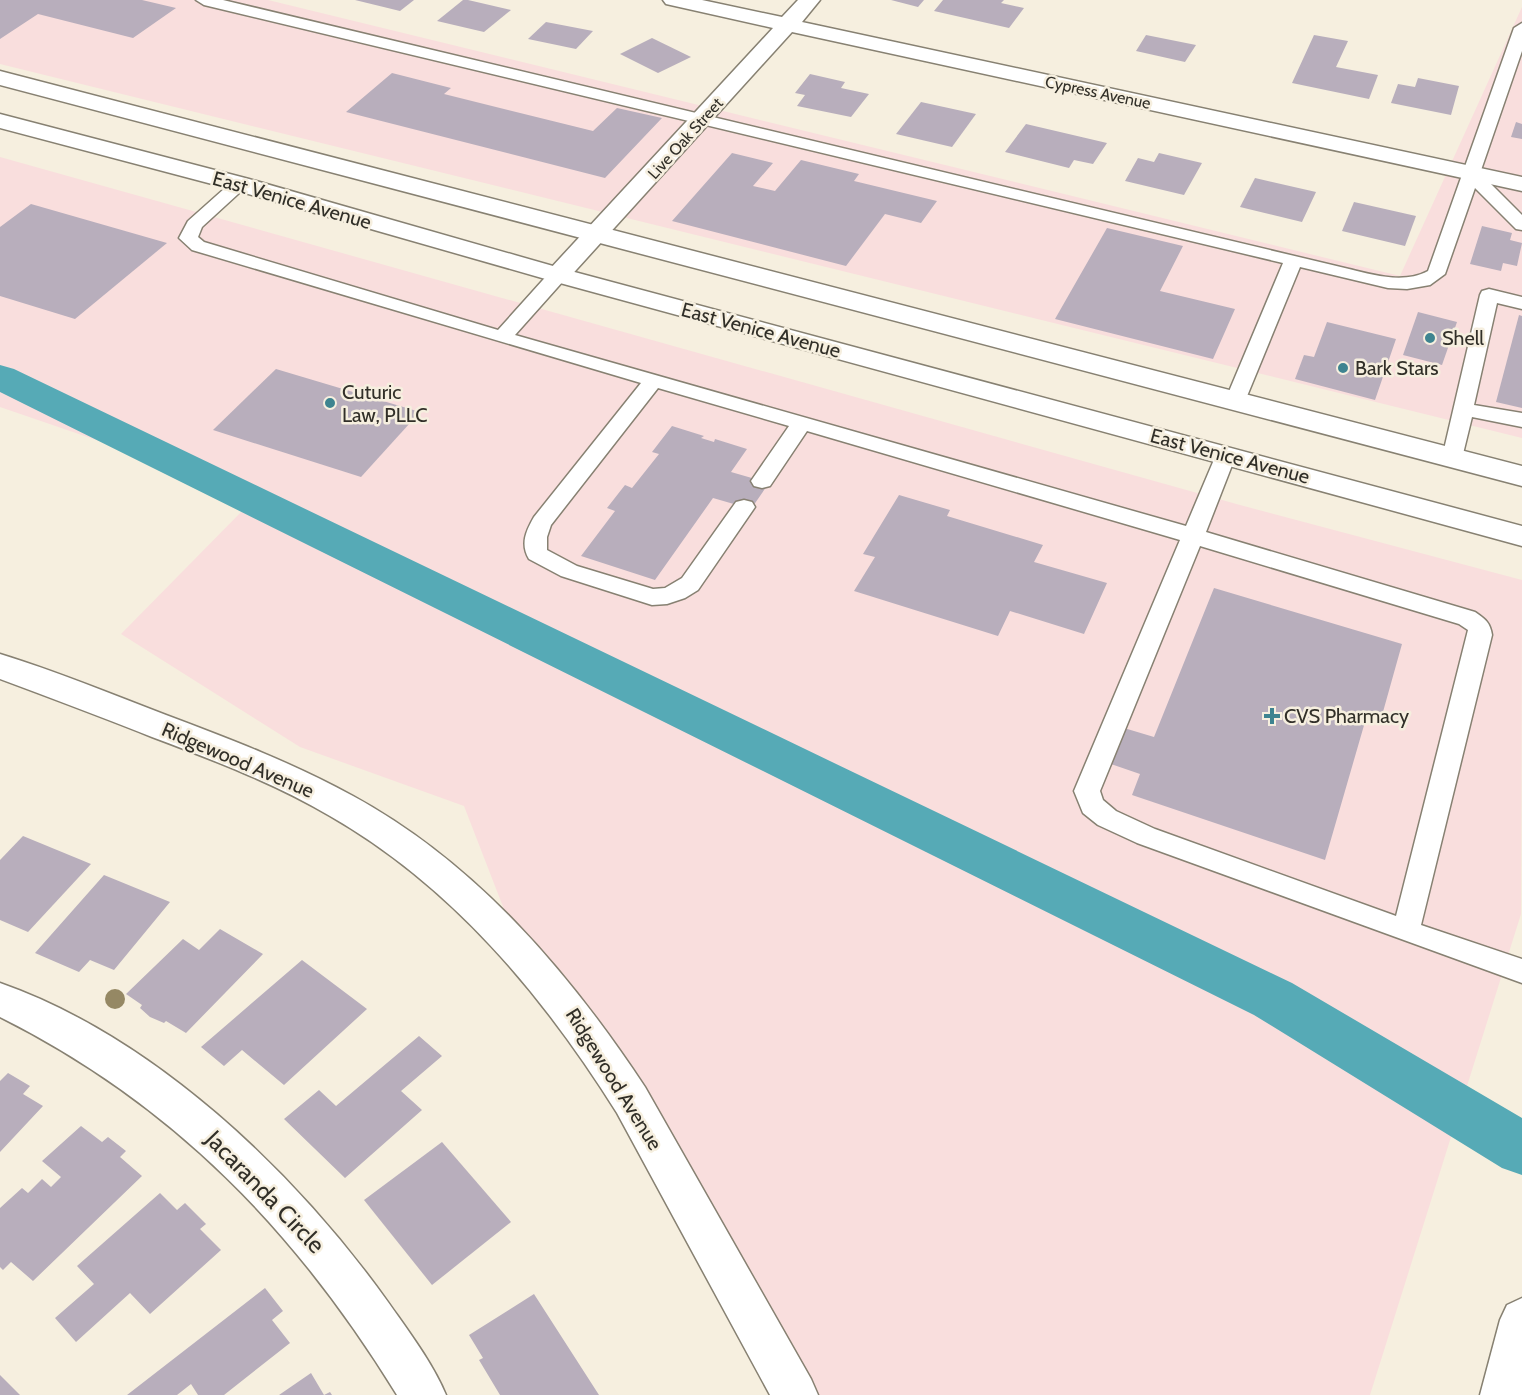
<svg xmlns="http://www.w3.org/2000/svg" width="1522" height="1395" viewBox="0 0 1522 1395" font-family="Cabin,sans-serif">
  <rect width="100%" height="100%" fill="#f6efdf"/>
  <g fill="#f9dedd">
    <polygon points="0,0 268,0 1400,276 1522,7 1522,438 0,64"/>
    <polygon points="0,157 1240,505 1522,580 1521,914 1370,1395 810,1395 533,984 464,806 300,747 121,634 247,506 251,498 248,492 0,407"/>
  </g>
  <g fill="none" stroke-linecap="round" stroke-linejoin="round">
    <polygon fill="#56aab6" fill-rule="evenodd" points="0,365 14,369 1292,983 1522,1118 1522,1175 1502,1168 1254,1015 0,392"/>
  </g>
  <g fill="#b8aebc">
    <polygon points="0,0 142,0 176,8 133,38 38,14 0,39"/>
    <polygon points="355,0 414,0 400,11"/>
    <polygon points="463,0 468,0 511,10 484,32 437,21"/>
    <polygon points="891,0 924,0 918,7"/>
    <polygon points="943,0 1004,0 1001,3 1024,8 1009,28 934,11"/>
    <polygon points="546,22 593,31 576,49 528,39"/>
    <polygon points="1146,35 1196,45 1185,62 1136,51"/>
    <polygon points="1314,35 1348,41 1336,67 1378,75 1369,99 1292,83"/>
    <polygon points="652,38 691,57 658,73 620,54"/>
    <polygon points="392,73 451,88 444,94 593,131 617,108 662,118 605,178 346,112"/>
    <polygon points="810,74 845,82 841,88 869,94 851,117 797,106 805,95 795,93"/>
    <polygon points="1418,78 1459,86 1451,115 1391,103 1398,84 1415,87"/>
    <polygon points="921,102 976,114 952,147 896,134"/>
    <polygon points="1516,122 1522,124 1522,139 1511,137"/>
    <polygon points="1026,124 1107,143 1093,164 1074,160 1069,168 1005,152"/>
    <polygon points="732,153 773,163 753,186 775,191 801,160 859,174 854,181 937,201 921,223 885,214 846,266 672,221"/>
    <polygon points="1159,153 1202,163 1184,195 1125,181 1138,158 1154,162"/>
    <polygon points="1255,178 1316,192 1302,222 1240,207"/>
    <polygon points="1354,202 1416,216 1405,246 1342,231"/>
    <polygon points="31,204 167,243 75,319 0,296 0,227"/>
    <polygon points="1482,226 1512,233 1510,240 1522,243 1517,266 1503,263 1501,271 1470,264"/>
    <polygon points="1107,228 1183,246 1160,291 1235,309 1213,359 1055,319"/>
    <polygon points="1418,312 1457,322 1442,365 1403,355"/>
    <polygon points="1519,315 1522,316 1522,408 1496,402"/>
    <polygon points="1327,322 1396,339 1375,400 1295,379 1304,355 1314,357"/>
    <polygon points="276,369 420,412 361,477 213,430"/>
    <polygon points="672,426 704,436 701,438 714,442 715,439 747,449 731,472 769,483 751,509 713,498 655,580 581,556 615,511 607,508 625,485 632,488 659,454 652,452"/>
    <polygon points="899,495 950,510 947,516 1043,545 1034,562 1107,583 1084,634 1010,611 998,636 854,591 875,557 863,554"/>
    <polygon points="1214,588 1402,644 1381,719 1367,715 1325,860 1132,795 1140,774 1108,763 1124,728 1154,737"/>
    <polygon points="23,836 91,864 28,932 0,920 0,860"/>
    <polygon points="104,875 170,902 114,970 90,960 79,972 35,953"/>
    <polygon points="220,929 263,954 186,1033 166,1021 164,1023 150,1017 140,1008 142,1005 126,994 183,939 199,950"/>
    <polygon points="302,960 367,1009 284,1085 242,1050 224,1066 201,1047"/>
    <polygon points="419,1036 442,1056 401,1091 422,1110 345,1178 284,1119 319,1090 336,1106"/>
    <polygon points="8,1073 30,1086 23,1094 43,1106 0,1152 0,1081"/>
    <polygon points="81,1126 102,1142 108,1137 126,1151 120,1157 142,1176 33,1281 11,1262 3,1270 0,1267 0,1208 22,1188 28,1193 42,1179 51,1187 61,1177 42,1161"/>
    <polygon points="442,1142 511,1222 432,1285 364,1200"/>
    <polygon points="160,1193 177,1210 185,1203 206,1224 200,1229 221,1250 150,1314 130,1293 76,1342 55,1318 94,1284 77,1266"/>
    <polygon points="265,1288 283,1311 272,1320 290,1343 224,1395 198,1395 191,1384 177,1395 127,1395"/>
    <polygon points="534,1294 599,1395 500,1395 479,1360 483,1358 469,1335"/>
    <polygon points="311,1373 324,1395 330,1392 332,1395 279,1395"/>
    <polygon points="0,1375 20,1395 0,1395"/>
  </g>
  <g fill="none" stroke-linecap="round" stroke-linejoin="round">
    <g stroke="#878172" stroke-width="3">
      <g id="service">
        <path d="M 196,0 L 223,0 L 1349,269 C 1374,275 1404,284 1428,271 L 1514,28 L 1522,23 L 1522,51 L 1480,173 L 1522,215 L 1522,230 L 1516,229 L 1475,188 L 1445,274 L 1430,285 L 1407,289 L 1388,288 L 1300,267 L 1245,401 L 1242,406 L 1235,407 L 1228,406 L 1225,401 L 1283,263 L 204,5 Z"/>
        <path d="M 240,179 L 246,180 L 249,184 L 202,227 L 198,237 L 204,242 L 498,330 L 551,271 L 565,271 L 567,275 L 565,279 L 515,335 L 1186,526 L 1216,455 L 1219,450 L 1226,448 L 1233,450 L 1236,455 L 1206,532 L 1475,612 C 1485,619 1490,622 1492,635 L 1421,925 L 1522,959 L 1522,983 L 1137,843 L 1098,825 L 1083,813 L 1074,791 L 1180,540 L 807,431 L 770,486 L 762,488 L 754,486 L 751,481 L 789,426 L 658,388 L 551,525 L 547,537 L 547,550 L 577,566 L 653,589 L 665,588 L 682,578 L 736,502 L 744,500 L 752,502 L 755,507 L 698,590 L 685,598 L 667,604 L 652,605 L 561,576 L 529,559 C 520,544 526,531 534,517 L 641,383 L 192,250 L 179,238 L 188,221 L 234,180 ZM 1200,546 L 1459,624 L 1468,630 L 1396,916 L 1155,829 L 1116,811 L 1103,800 L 1100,791 Z"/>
        <polygon points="1489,289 1522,297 1522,309 1497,303 1474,405 1522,413 1522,427 1472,417 1462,458 1459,463 1452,465 1445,463 1442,458 1480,295 1482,291"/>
      </g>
    </g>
    <g stroke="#878172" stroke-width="3">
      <g id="minor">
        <polygon points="663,0 702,0 782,17 798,0 820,0 802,22 1522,177 1522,191 792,32 567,280 558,283 549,280 545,275 549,270 773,28 666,4"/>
        <path d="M 0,654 C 56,671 111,694 166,715 C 230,739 293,763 353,796 C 476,863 569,972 645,1087 L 811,1379 L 818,1395 L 770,1395 L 617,1113 C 543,995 452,886 330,816 C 274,783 213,760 152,737 C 102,717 51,698 0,679 Z"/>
        <path d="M 0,983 C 154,1037 295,1172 388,1302 C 409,1332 432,1362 446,1395 L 397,1395 C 296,1231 174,1104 0,1017 Z"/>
      </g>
    </g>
    <g stroke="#878172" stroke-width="3">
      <g id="primary">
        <polygon points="0,71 1522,466 1522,486 0,85"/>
        <polygon points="0,114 249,179 567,270 1522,526 1522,546 549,280 231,189 0,128"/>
        <polygon points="1522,1298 1522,1395 1480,1395 1500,1320 1507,1305"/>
      </g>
    </g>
    <use href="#service" fill="#fff" fill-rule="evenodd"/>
    <use href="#minor" fill="#fff" fill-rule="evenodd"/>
    <use href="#primary" fill="#fff" fill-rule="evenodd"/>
  </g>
  <circle fill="#958864" cx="115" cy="999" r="10"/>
  <g fill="#3e8490" stroke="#f6efdf" stroke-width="2">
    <circle cx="1430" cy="338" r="6"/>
    <circle cx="1343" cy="368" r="6"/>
    <circle cx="330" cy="403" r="6"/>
    <path d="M1269 707h6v6h6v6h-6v6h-6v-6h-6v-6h6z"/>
  </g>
  <g text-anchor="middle" stroke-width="5" stroke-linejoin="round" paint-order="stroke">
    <g font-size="16" fill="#312f28" stroke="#f6efdf">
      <text transform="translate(1098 92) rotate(12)" y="6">Cypress Avenue</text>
      <text transform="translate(685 138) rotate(-48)" y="6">Live Oak Street</text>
    </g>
    <g font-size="20" fill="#312f28" stroke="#f6efdf">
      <text transform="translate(292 200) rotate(16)" y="7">East Venice Avenue</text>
      <text transform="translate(761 330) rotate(15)" y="7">East Venice Avenue</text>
      <text transform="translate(1230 456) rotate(15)" y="7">East Venice Avenue</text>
      <text transform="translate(238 760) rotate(23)" y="7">Ridgewood Avenue</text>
      <text transform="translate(614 1079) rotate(58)" y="7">Ridgewood Avenue</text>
    </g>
    <g font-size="20" fill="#312f28" stroke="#f6efdf" text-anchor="start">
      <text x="1442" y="345">Shell</text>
      <text x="1355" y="375">Bark Stars</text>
      <text x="342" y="399">Cuturic<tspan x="342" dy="23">Law, PLLC</tspan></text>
      <text x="1284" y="723">CVS Pharmacy</text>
    </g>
    <g font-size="24" fill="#312f28" stroke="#f6efdf">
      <text transform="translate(265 1192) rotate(46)" y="8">Jacaranda Circle</text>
    </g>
  </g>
</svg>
